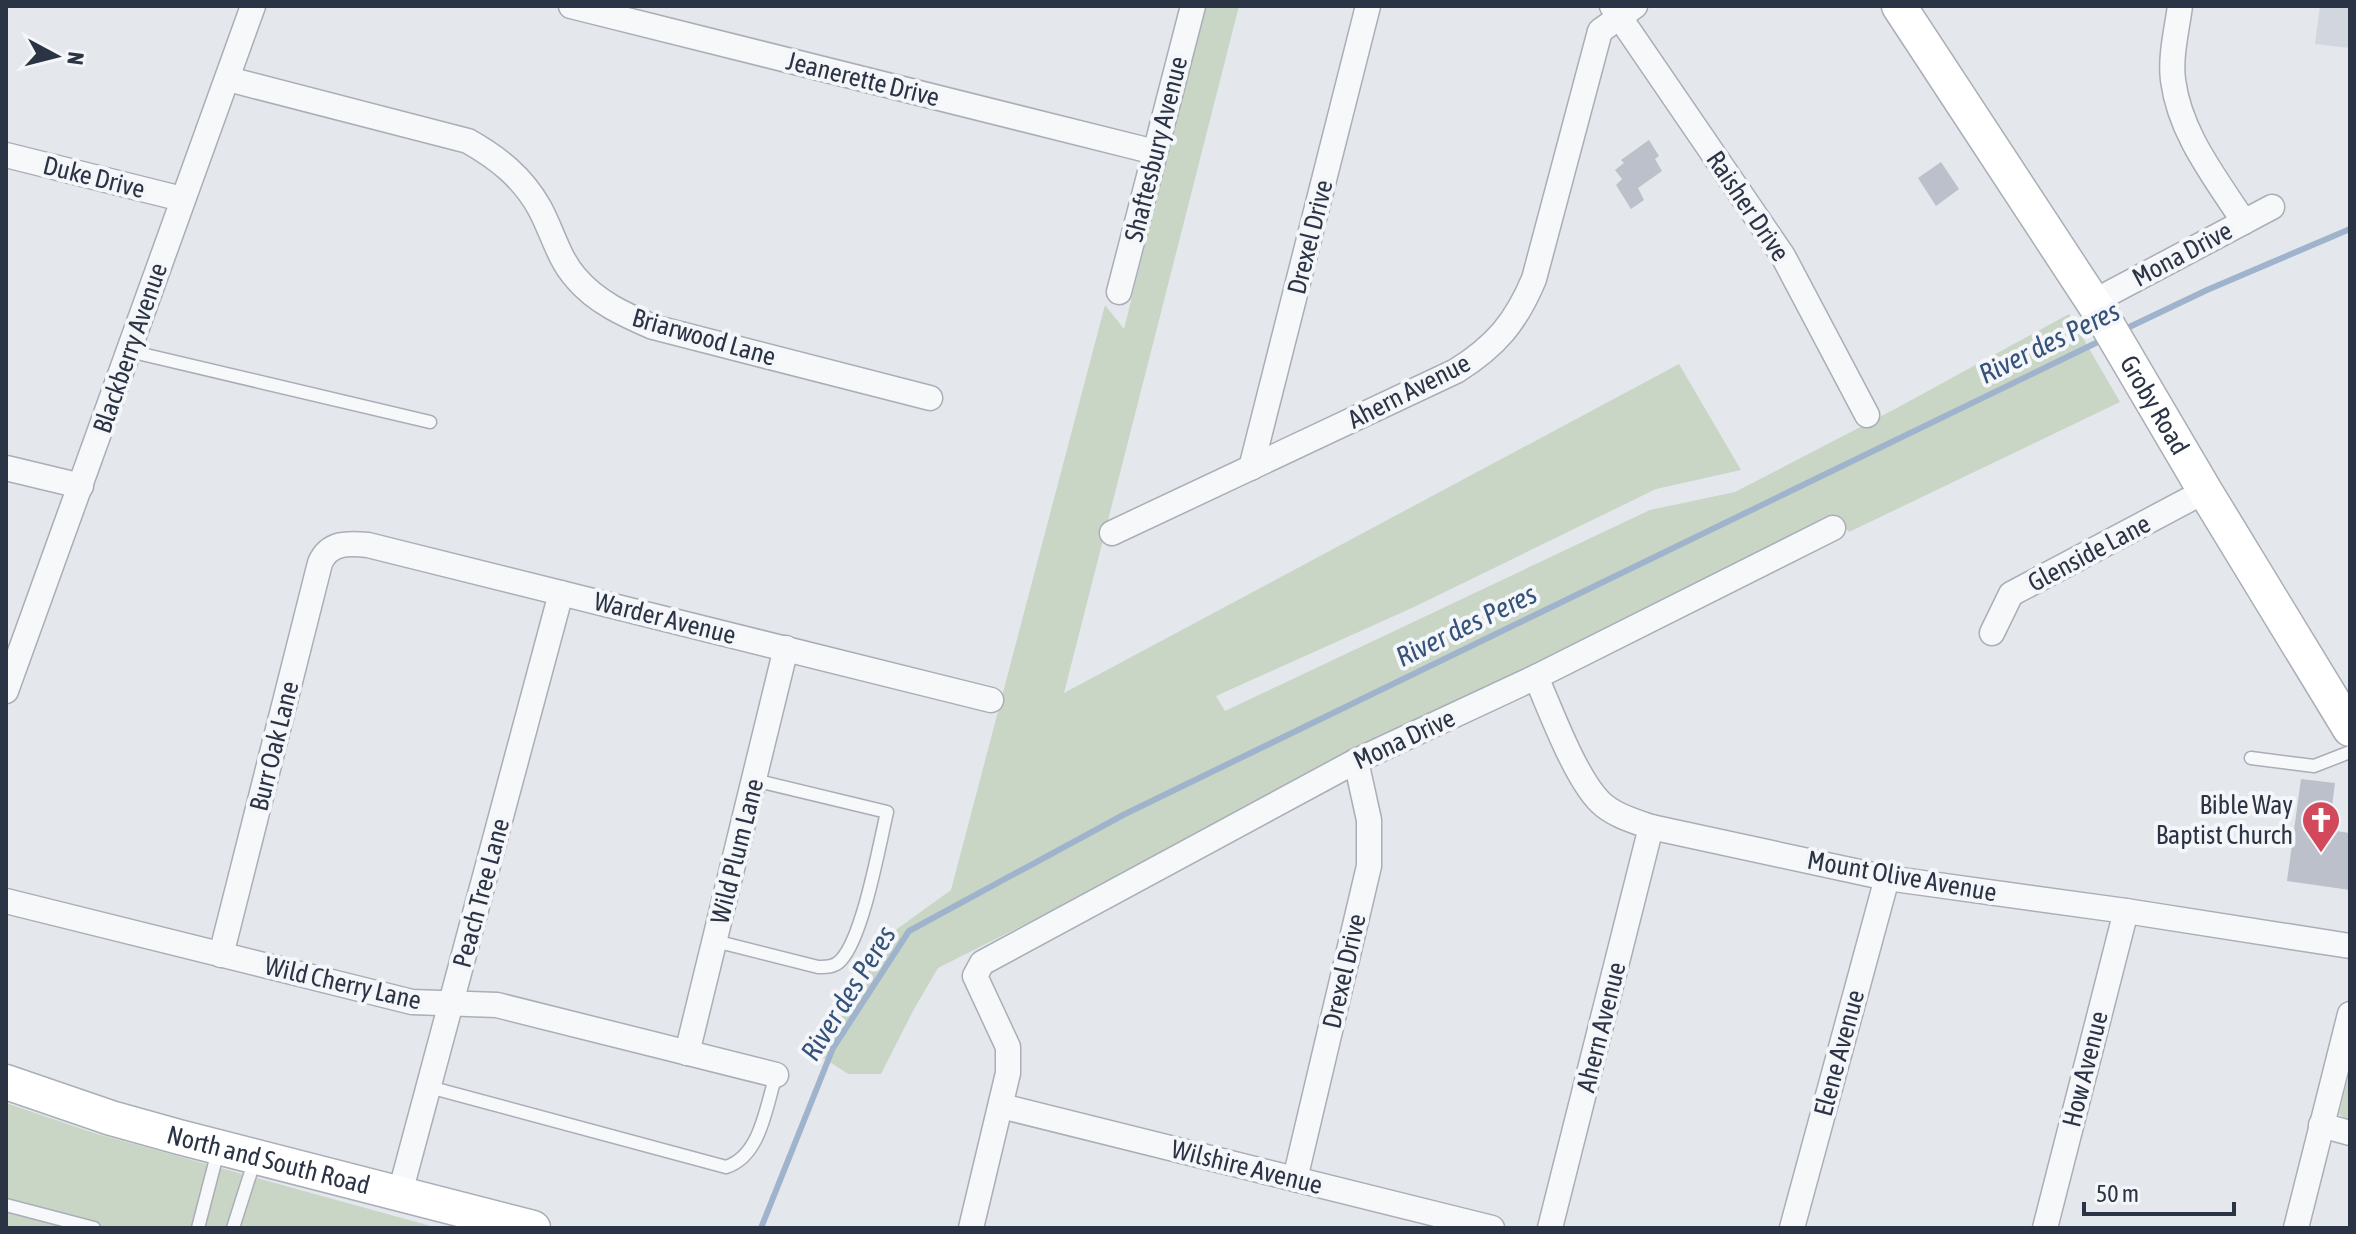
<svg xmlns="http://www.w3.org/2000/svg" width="2356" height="1234" viewBox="0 0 2356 1234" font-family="'Asap Condensed',sans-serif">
  <rect width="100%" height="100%" fill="#e4e7ec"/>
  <polygon fill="#d2d6de" points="2320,6 2350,6 2350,48 2315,44"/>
  <g fill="#c9d6c5">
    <polygon points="1204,6 1239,6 1064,693 1679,364 1741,470 1656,489 1414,607 1216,696 1225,711 1650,510 1735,492 1895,409 2069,314 2120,402 1849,532 1836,517 938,968 914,1009 881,1074 848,1074 819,1055 878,955 897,929 951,890 1105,305 1124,329"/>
    <polygon points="2350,1070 2350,1122 2339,1114"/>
    <polygon points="6,1103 94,1133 438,1228 6,1228"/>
  </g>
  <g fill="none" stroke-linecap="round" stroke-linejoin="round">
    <g stroke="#9fb4cc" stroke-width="6">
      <polyline points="2123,330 2207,290 2350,229"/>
      <polyline points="761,1228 833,1048 909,931 1125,814 2102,340"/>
    </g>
  </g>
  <g fill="#bbc0ca">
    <polygon points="1649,140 1659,156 1655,159 1662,171 1638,188 1644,200 1631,209 1616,185 1622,179 1615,170 1624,163 1621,160"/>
    <polygon points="1941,162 1959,189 1936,206 1918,178"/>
    <polygon points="2301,779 2335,783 2329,830 2350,833 2350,890 2287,881"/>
  </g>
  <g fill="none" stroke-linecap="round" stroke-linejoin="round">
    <g stroke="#a9aeb7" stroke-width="15">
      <g id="lane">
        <polyline points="129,351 430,422"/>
        <polyline points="2251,758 2314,766 2350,752"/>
        <path d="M 715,941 L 818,967 C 827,967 835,967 841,960 C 863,937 879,846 887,812 L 754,780"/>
        <path d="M 429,1087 L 726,1167 C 761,1156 766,1106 776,1075"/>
        <polyline points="6,1205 94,1228"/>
        <polyline points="198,1228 218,1151"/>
        <polyline points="233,1228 255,1159"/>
      </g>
    </g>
    <g stroke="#a9aeb7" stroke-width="27">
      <g id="street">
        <polyline points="571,6 1155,152"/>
        <polyline points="1612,6 1783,256 1867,415"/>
        <path d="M 2180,6 C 2177,29 2170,56 2173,80 C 2180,134 2215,177 2244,222"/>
        <path d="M 228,79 L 468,141 C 498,158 522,177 539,207 C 552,230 558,258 576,278 C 596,302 625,315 653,327 L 930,398"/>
        <polyline points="6,155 182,199"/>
        <polyline points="1119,292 1193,6"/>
        <polyline points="2093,302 2272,207"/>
        <polyline points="6,468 81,486"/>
        <polyline points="1251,468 1368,6"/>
        <path d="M 1112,533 L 1456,371 C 1496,346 1516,322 1534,279 L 1600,31 L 1635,6"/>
        <polyline points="1992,633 2011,594 2205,491"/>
        <path d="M 1536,677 C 1551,711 1575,777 1600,802 C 1613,815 1634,821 1651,827 L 1887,878 L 2126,911 L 2350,946"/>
        <polyline points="6,691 253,6"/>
        <polyline points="6,901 412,1002 497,1005 776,1075"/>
        <path d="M 221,955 L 320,563 C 329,542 348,543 368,545 L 991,700"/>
        <polyline points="687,1053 786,648"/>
        <polyline points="1001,1106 1492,1228"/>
        <polyline points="2321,1125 2350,1133"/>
        <polyline points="1295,1179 1369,866 1369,820 1356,761"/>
        <polyline points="400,1193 561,593"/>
        <polyline points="971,1228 1008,1073 1008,1047 975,976 982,963 1356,761 1536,677 1833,528"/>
        <polyline points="1550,1228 1651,827"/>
        <polyline points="1792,1228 1887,878"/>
        <polyline points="2045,1228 2126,911"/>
        <polyline points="2296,1228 2350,1014"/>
      </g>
    </g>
    <g stroke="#a9aeb7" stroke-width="37">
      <g id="secondary">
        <path id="s1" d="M 1899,6 L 2101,314 L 2205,491 L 2350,729"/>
        <path id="s2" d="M 6,1082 L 111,1118 L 179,1137 L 533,1228"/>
      </g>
    </g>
    <use href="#lane" stroke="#f7f8fa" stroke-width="12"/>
    <use href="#street" stroke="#f7f8fa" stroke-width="24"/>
    <use href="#secondary" stroke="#fff" stroke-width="34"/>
  </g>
  <defs>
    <g id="church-pin" transform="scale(2)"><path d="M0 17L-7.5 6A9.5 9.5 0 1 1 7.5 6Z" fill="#d1495b" stroke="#f4f6f9"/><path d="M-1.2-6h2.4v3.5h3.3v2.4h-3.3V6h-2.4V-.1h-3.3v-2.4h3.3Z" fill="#fff"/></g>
  </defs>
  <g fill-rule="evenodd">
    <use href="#church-pin" x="2321" y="820"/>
  </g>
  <g text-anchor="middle" stroke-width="8" stroke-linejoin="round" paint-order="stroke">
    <g font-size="26" fill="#2b3445" stroke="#f4f6f9">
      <text transform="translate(863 79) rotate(14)" y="9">Jeanerette Drive</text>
      <text transform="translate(1156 149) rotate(-76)" y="9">Shaftesbury Avenue</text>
      <text transform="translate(94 177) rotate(14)" y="9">Duke Drive</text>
      <text transform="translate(1748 206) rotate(56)" y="9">Raisher Drive</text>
      <text transform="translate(1310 237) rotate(-76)" y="9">Drexel Drive</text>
      <text transform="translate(2182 254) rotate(-28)" y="9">Mona Drive</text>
      <text transform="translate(704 337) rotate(16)" y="9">Briarwood Lane</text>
      <text transform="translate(130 348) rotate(-71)" y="9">Blackberry Avenue</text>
      <text transform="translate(1409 391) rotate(-27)" y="9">Ahern Avenue</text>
      <text dy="9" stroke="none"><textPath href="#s1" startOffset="474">Groby Road</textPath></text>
      <text transform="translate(2089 553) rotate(-28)" y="9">Glenside Lane</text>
      <text transform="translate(665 618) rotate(14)" y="9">Warder Avenue</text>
      <text transform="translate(1404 739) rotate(-25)" y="9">Mona Drive</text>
      <text transform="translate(274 746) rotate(-76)" y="9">Burr Oak Lane</text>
      <text transform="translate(737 851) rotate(-76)" y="9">Wild Plum Lane</text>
      <text transform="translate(1902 876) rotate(10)" y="9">Mount Olive Avenue</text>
      <text transform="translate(481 893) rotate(-75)" y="9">Peach Tree Lane</text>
      <text transform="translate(1344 971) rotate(-77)" y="9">Drexel Drive</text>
      <text transform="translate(343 983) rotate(13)" y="9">Wild Cherry Lane</text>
      <text transform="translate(1601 1027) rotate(-76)" y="9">Ahern Avenue</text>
      <text transform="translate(1839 1053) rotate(-75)" y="9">Elene Avenue</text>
      <text transform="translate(2085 1069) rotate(-76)" y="9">How Avenue</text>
      <text dy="9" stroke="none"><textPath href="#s2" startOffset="274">North and South Road</textPath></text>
      <text transform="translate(1247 1167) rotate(14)" y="9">Wilshire Avenue</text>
    </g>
    <g font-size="26" fill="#2b3445" stroke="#f4f6f9" text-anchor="end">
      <text x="2293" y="814">Bible Way<tspan x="2293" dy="30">Baptist Church</tspan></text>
    </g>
    <g font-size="28" font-style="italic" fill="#34527a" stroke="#f4f6f9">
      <text transform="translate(2049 342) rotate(-26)" y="10">River des Peres</text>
      <text transform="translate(1466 625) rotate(-26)" y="10">River des Peres</text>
      <text transform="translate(848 993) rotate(-58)" y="10">River des Peres</text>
    </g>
  </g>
  <rect width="2356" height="1234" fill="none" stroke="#2b3445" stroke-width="16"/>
  <g transform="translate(56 56) rotate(97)" stroke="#f4f6f9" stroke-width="6" paint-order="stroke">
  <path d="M0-6L14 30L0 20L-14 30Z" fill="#2b3445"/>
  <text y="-12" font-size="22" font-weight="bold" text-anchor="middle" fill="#2b3445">N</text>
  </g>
  <path d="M2084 1202v12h150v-12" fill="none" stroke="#2b3445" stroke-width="4"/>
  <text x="2096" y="1202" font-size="24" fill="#2b3445" stroke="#f4f6f9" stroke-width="6" paint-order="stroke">50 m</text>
</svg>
